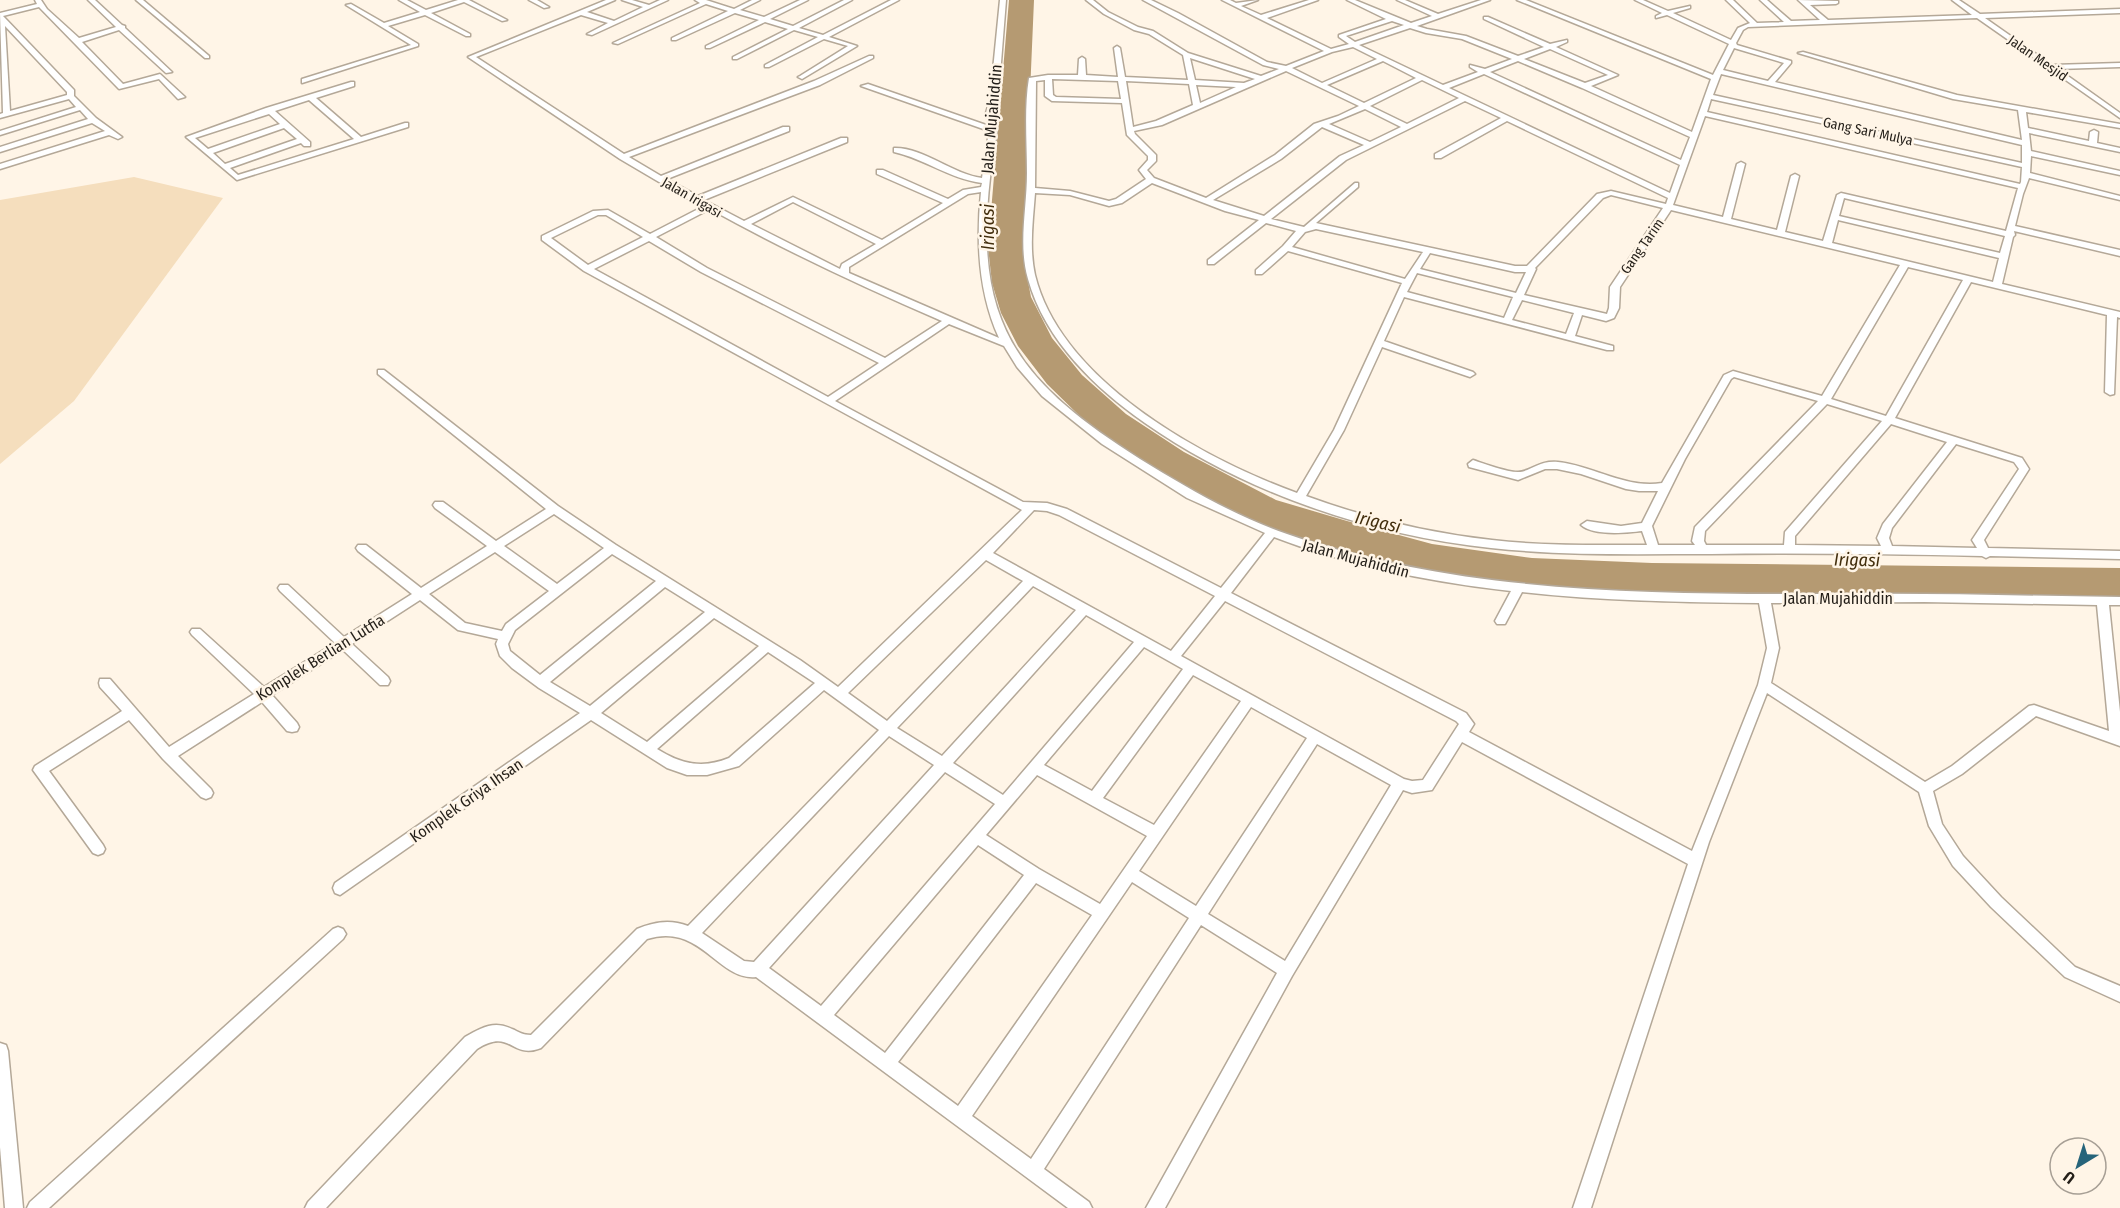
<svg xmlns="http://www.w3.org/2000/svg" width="2120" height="1208" viewBox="0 0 2120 1208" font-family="'Fira Sans Condensed',sans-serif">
  <rect width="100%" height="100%" fill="#fff5e7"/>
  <polygon fill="#f5debd" points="134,177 223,198 74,401 0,464 0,200"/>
  <polygon fill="#b59a72" points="1009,0 1034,0 1023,256 1031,297 1052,338 1082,375 1126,414 1184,452 1276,500 1347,521 1432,544 1532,558 1652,563 2120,568 2120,599 1621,594 1439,577 1319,546 1243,517 1166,478 1093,429 1047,384 1018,346 1001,313 992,283 988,247"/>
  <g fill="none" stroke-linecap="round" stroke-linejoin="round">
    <g stroke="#b4a898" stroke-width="3">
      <g id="street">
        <path d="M 35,0 L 41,0 L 47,9 L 79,38 L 116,27 L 88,0 L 95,0 L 122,25 L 125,26 L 125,28 L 172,72 L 166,73 L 119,30 L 82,42 L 123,84 L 160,74 L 185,97 L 178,99 L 159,79 L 119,89 L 39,7 L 3,16 L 74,90 L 74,96 L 96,118 L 122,137 L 118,139 L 109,135 L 0,169 L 0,164 L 105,131 L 92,123 L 0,152 L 0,147 L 88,119 L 80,110 L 0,135 L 0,131 L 76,107 L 69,99 L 0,118 L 0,114 L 3,113 L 0,13 L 37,4 ZM 5,26 L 67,92 L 67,95 L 10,111 Z"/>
        <polygon points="136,0 143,0 209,56 209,58 205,58"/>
        <polygon points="399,0 407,0 426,10 458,0 469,0 507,20 502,21 464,2 431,13 470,34 470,36 466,36 425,15 388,26 418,44 418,46 302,83 302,79 411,45 346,5 351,4 384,23 420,12"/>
        <polygon points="529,0 537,0 549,7 544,8"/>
        <path d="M 606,0 L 615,0 L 587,12 L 614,21 L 643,7 L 622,0 L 632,0 L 649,5 L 660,0 L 668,0 L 592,35 L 587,34 L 608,23 L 581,15 L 476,57 L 624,154 L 814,81 L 869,56 L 873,56 L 873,58 L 820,85 L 629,157 L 661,176 L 783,127 L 789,127 L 789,131 L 667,179 L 698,196 L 841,138 L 847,138 L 847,142 L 704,200 L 744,221 L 793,197 L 882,240 L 943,203 L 877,174 L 877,170 L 883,170 L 948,199 L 963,190 L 981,187 L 982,183 C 950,179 925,159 894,152 L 894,148 C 923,147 952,174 982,178 L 989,131 L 861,86 L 868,84 L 989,126 L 986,113 L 990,100 L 1000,0 L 1006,0 L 998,100 C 993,117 997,120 996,135 C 995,149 992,163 990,178 C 973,325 1020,383 1140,459 C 1187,488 1235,516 1287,534 C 1467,596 1659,594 1847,594 C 1938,593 2029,596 2120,597 L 2120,605 L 2109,605 L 2120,712 L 2120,746 L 2036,716 L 1962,774 L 1933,791 L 1942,824 L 1963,856 L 2001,897 L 2075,967 L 2120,986 L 2120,1002 L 2065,977 L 1991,907 L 1953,866 L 1929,826 L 1919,792 L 1767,693 L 1709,842 L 1591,1208 L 1573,1208 L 1688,864 L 1462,742 L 1432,790 L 1412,793 L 1403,790 L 1292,976 L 1165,1208 L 1146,1208 L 1277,973 L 1201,925 L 1044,1169 L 1089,1202 L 1092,1208 L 1068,1208 L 756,977 C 718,981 701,922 647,939 L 541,1048 C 511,1060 511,1027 477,1049 L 326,1208 L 305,1208 L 308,1202 L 465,1037 C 481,1028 494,1020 512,1029 C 519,1032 523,1035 531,1035 L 637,929 C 654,922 670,919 688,926 L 879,730 L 824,690 L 739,766 L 707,775 L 687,775 L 667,768 L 591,720 L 340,895 L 335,893 L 333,888 L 335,883 L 580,713 L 539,688 L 512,668 L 500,656 L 496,644 L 498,639 L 458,630 L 420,600 L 352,644 L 388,677 L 390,681 L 388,685 L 380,685 L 343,650 L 272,695 L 297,723 L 299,727 L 297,731 L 292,732 L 287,731 L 262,702 L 178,756 L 211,789 L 213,793 L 211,797 L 206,799 L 201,797 L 163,759 L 129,720 L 49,771 L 103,845 L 105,849 L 103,853 L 98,855 L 93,853 L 33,770 L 35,766 L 122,711 L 100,687 L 99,683 L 100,679 L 110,679 L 169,747 L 254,694 L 192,635 L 190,632 L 192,629 L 200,629 L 264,687 L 335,643 L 280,591 L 278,588 L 280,585 L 288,585 L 344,637 L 412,594 L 358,551 L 356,548 L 358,545 L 366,545 L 421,588 L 487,546 L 435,508 L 433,505 L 435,502 L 443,502 L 496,541 L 546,509 L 378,374 L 378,370 L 384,370 L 558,506 L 616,545 L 800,660 L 838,687 L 1022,510 L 584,271 L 542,240 L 542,236 L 593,211 L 608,210 L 650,234 L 704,206 L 693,202 L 620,159 L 468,57 ZM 981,192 C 976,241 978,292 999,338 L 849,273 L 849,267 L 968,194 ZM 793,202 L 876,244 L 842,264 L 840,269 L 751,224 ZM 710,209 C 784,250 863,287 942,321 L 885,358 L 707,268 L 656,237 ZM 598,215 L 606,215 L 643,237 L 588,265 L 551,238 ZM 649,241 L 701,272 L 879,363 L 828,397 L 594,269 ZM 949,324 L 1004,346 L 1017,367 L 1042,396 L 1102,444 L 1187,498 L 1265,533 L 1221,588 L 1067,509 L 1047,503 L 1023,502 L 835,401 ZM 1034,510 L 1047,511 L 1059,515 L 1215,596 L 1171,651 L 993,553 ZM 554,514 L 604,548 L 557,584 L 504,546 ZM 1274,537 C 1349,566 1431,582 1511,591 L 1495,621 L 1497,624 L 1505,624 L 1522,592 C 1601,601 1680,602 1759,603 L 1767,648 L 1758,685 L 1692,851 L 1469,732 L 1474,724 L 1466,713 L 1231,593 ZM 495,552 L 549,591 L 506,624 L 502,631 L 465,623 L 429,594 ZM 612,554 L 656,581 L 540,675 L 510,651 L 508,644 L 515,630 ZM 986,560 L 1023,581 L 887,721 L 848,693 ZM 1033,586 L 1076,610 L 942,756 L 897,728 ZM 665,587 L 705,612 L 590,706 L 550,682 ZM 1225,601 L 1456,721 L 1459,724 L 1423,780 L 1412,781 L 1404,779 L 1181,656 ZM 1924,602 L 2097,605 L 2109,731 L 2034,705 L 2029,706 L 1952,766 L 1925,782 L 1771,683 L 1779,648 L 1771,603 ZM 1086,615 L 1134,642 L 1003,795 L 953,763 ZM 714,618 L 759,646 L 647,742 L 601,713 ZM 1144,647 L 1183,669 L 1092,791 L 1044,765 ZM 768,652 L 815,683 L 729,758 C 702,769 681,764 657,749 ZM 1193,675 L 1241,701 L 1154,825 L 1103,798 ZM 1251,707 L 1307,738 L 1196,906 L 1139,871 ZM 889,736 L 934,765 L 754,962 L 744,961 L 702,933 ZM 1317,744 L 1391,785 L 1285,961 L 1208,914 ZM 945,772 L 995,804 L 821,1006 L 769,968 ZM 1037,775 L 1147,836 L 1100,904 L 1039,869 L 986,835 ZM 978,845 L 1024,875 L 885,1053 L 834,1015 ZM 1132,882 L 1189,918 L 1031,1159 L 972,1116 ZM 1036,883 L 1092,915 L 958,1106 L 898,1062 Z"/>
        <polygon points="695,0 706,0 734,9 752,0 760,0 740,10 764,17 800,0 808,0 770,19 793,26 844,0 852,0 799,28 823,35 891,0 899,0 829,37 857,46 802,79 798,77 800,76 848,46 824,39 769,67 765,67 765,65 818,37 794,30 737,59 733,59 733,57 788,29 765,22 710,48 706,48 706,46 759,20 735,13 676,40 672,40 672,38 728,11 706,4 618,44 613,43 700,3"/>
        <path d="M 1086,0 L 1093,0 L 1108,12 L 1138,27 L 1153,31 L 1188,53 L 1261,76 L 1279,69 L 1263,65 L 1143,0 L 1151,0 L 1178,13 L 1267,62 L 1286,66 L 1324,51 L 1222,0 L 1230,0 L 1236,3 L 1258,0 L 1241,6 L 1261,15 L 1309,0 L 1318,0 L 1267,18 L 1331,49 L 1349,44 L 1339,37 L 1339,35 L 1386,19 L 1347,0 L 1355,0 L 1411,23 L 1432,16 L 1397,0 L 1405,0 L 1438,14 L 1481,0 L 1490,0 L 1417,26 L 1427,29 L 1466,36 L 1518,56 L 1544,47 L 1484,19 L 1484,17 L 1488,17 L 1550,44 L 1567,40 L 1567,42 L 1556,47 L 1618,75 L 1591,86 L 1692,132 L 1711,79 L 1517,0 L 1526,0 L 1713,75 L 1729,44 L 1667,15 L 1656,18 L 1656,16 L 1662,13 L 1635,0 L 1643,0 L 1668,11 L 1690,6 L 1690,8 L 1673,13 L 1731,40 L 1738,28 L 1750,23 L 1726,0 L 1733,0 L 1757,23 L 1784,22 L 1760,0 L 1767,0 L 1791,21 L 1820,20 L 1798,0 L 1838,1 L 1838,3 L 1836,4 L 1810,5 L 1828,20 L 1972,15 L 1952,0 L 1959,0 L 1980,14 L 2120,9 L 2120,13 L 1985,18 L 2052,65 L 2120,63 L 2120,67 L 2058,69 L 2120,113 L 2120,118 L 1977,18 L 1748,27 L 1743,30 L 1736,43 L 1737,45 L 1791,61 L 1791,63 L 1775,82 L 2022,140 L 2018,110 L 1953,99 L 1798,53 L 1803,52 L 1957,95 L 2120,124 L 2120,128 L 2026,112 L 2028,128 L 2089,141 L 2090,132 L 2094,130 L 2098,132 L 2097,143 L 2120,148 L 2120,152 L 2029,133 L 2031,151 L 2120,171 L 2120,175 L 2031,156 L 2030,173 L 2120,196 L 2120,200 L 2029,178 L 2023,194 L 2015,226 L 2120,250 L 2120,256 L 2014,231 L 2015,235 L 2013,237 L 2002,284 L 2120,312 L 2120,318 L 2117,317 L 2114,394 L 2110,395 L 2105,392 L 2107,315 L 1971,282 L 1895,418 L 2022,458 L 2029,469 L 1984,540 L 1988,548 L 2120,551 L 2120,559 L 1990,556 L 1986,558 L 1982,556 C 1891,554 1801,553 1711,554 C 1638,554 1564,556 1491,548 C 1370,535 1245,493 1145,423 C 1095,388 1045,340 1028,279 C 1018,245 1027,208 1027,173 C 1027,142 1024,108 1029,78 L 1048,75 L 1078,75 L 1079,59 L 1082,57 L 1085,59 L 1086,75 L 1118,77 L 1114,48 L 1117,46 L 1120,48 L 1125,77 L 1188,80 L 1183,55 L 1149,34 L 1134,30 L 1104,14 ZM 1392,21 L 1404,25 L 1355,42 L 1346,36 ZM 1410,28 L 1426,33 L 1462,39 L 1512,59 L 1485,69 L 1470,65 L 1470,67 L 1478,72 L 1443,85 L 1359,45 ZM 1353,47 L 1377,59 L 1322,83 L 1292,68 L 1332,52 ZM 1734,48 L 1784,63 L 1768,81 L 1723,70 ZM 1550,49 L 1608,75 L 1585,83 L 1524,59 ZM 1190,58 L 1255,79 L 1244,83 L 1195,80 ZM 1383,61 L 1416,78 L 1364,103 L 1327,85 ZM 1518,61 L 1582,88 L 1690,137 L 1681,160 L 1490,72 ZM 1286,71 L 1359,106 L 1338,116 L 1314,124 L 1275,155 L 1206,198 L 1154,178 L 1147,170 L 1156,161 L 1156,155 L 1135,134 L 1134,131 L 1162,125 ZM 1484,74 L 1680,165 L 1670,193 L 1449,88 ZM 1721,74 L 2022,145 L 2022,163 L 1713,95 ZM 1052,79 L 1118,81 L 1121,99 L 1056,97 L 1053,95 ZM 1045,80 L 1045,96 L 1052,101 L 1122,103 L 1127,135 L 1148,156 L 1148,160 L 1139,170 L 1146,179 L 1116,199 L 1109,201 L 1070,191 L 1035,188 L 1036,81 ZM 1422,80 L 1459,98 L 1407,124 L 1370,106 ZM 1126,81 L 1189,84 L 1193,105 L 1156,121 L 1133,127 ZM 1196,85 L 1236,87 L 1200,103 ZM 1711,99 L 2022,167 L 2021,182 L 2020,184 L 1707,112 ZM 1465,101 L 1501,118 L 1435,154 L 1435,158 L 1441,158 L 1507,121 L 1668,198 L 1666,204 L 1611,191 L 1597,194 L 1527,266 L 1515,266 L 1316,223 L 1358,187 L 1358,183 L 1355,183 L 1304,227 L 1271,219 L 1346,160 ZM 1365,109 L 1401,127 L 1370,142 L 1329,124 ZM 1705,116 L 2018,188 L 2006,231 L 1841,193 L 1837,195 L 1823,241 L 1785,232 L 1799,176 L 1795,174 L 1791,176 L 1777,230 L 1731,219 L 1745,164 L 1741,162 L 1737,164 L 1723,217 L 1673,205 ZM 1322,127 L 1364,145 L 1340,156 L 1264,216 L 1213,200 L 1281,159 ZM 1152,183 L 1225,211 L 1259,220 L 1208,260 L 1208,264 L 1214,264 L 1266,223 L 1296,231 L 1283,246 L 1256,270 L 1256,274 L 1262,274 L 1288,251 L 1402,283 L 1334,430 L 1297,493 C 1202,458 1061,381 1035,275 C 1029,248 1033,220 1035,193 L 1070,195 L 1109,206 L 1122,203 ZM 1611,195 L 1663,208 L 1610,287 L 1609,308 L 1607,314 L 1524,295 L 1536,269 L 1535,268 L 1603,198 ZM 1844,198 L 2005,236 L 2000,253 L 1839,216 ZM 1671,210 L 1900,265 L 1822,396 L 1733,371 L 1724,375 L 1662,483 C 1626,489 1594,466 1558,462 C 1539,460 1530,472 1518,472 C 1506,472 1485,464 1473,460 L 1468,464 L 1469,467 L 1518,480 L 1545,469 L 1557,469 L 1581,474 L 1626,489 L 1639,491 L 1658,491 L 1642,523 L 1621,526 L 1587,521 L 1581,525 C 1593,536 1626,533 1642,531 L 1647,545 C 1595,545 1543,546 1492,540 C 1429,533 1366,518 1306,496 L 1344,430 L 1382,347 L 1467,376 L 1470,377 L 1475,374 L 1473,372 L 1384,341 L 1404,297 L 1607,350 L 1613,350 L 1613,346 L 1575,336 L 1582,315 L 1606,321 L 1614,318 L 1619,308 L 1620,287 ZM 1838,220 L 1999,258 L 1993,282 L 1832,243 ZM 1316,229 L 1423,252 L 1405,279 L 1292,247 L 1305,232 ZM 1430,253 L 1515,272 L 1526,272 L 1516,293 L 1420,269 ZM 1908,267 L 1963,280 L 1886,416 L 1831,399 ZM 1417,273 L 1513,297 L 1504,318 L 1407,292 ZM 1522,300 L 1574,313 L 1566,334 L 1512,320 ZM 1734,377 L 1818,401 L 1695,527 L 1692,541 L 1695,545 L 1658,545 L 1652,526 L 1685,459 L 1731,379 ZM 1827,404 L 1882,421 L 1785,532 L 1784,545 L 1706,545 L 1704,541 L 1705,531 ZM 1891,424 L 1947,442 L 1883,524 L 1877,538 L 1881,546 L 1795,545 L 1795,536 ZM 1956,444 L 2014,462 L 2019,469 L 1972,540 L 1977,548 L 1892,546 L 1889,538 L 1892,528 Z"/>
        <path d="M 351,82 L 354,82 L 354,86 L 316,98 L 361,137 L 405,123 L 408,123 L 408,127 L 237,180 L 186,137 L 266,108 ZM 309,100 L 354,139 L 238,175 L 230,168 L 301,143 L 304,146 L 310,146 L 310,142 L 275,111 ZM 269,114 L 280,124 L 208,149 L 195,138 ZM 284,128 L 297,139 L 225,164 L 213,153 Z"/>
        <polygon points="338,927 343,929 346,934 343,939 49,1208 27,1208 30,1202 333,929"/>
        <polygon points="0,1043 6,1045 8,1051 23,1208 5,1208 0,1147"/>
      </g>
    </g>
    <use href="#street" fill="#fff" fill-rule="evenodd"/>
  </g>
  <g text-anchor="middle" stroke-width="5" stroke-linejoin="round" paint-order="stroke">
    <g font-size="14" fill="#241f19" stroke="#fff5e7">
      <text transform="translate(2038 58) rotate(35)" y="5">Jalan Mesjid</text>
      <text transform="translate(1868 131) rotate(12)" y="5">Gang Sari Mulya</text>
      <text transform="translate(692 197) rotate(30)" y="5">Jalan Irigasi</text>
      <text transform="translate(1642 246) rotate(-55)" y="5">Gang Tarim</text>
    </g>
    <g font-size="16" fill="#241f19" stroke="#fff5e7">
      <text transform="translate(991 119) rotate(-85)" y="6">Jalan Mujahiddin</text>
      <text transform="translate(1356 558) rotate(15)" y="6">Jalan Mujahiddin</text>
      <text x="1838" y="604">Jalan Mujahiddin</text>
      <text transform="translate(320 657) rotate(-32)" y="6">Komplek Berlian Lutfia</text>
      <text transform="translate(466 800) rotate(-35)" y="6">Komplek Griya Ihsan</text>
    </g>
    <g font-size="18" font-style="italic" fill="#422e0d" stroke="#fff5e7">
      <text transform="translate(988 227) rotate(-90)" y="6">Irigasi</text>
      <text transform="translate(1378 522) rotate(13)" y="6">Irigasi</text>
      <text transform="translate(1857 560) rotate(1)" y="6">Irigasi</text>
    </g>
  </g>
  <g transform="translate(2078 1166) rotate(218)"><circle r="28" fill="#fff5e7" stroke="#a79f95" stroke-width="1.5"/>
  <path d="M0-4.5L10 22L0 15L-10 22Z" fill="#26647a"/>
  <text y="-9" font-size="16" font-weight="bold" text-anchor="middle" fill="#241f19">U</text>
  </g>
</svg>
